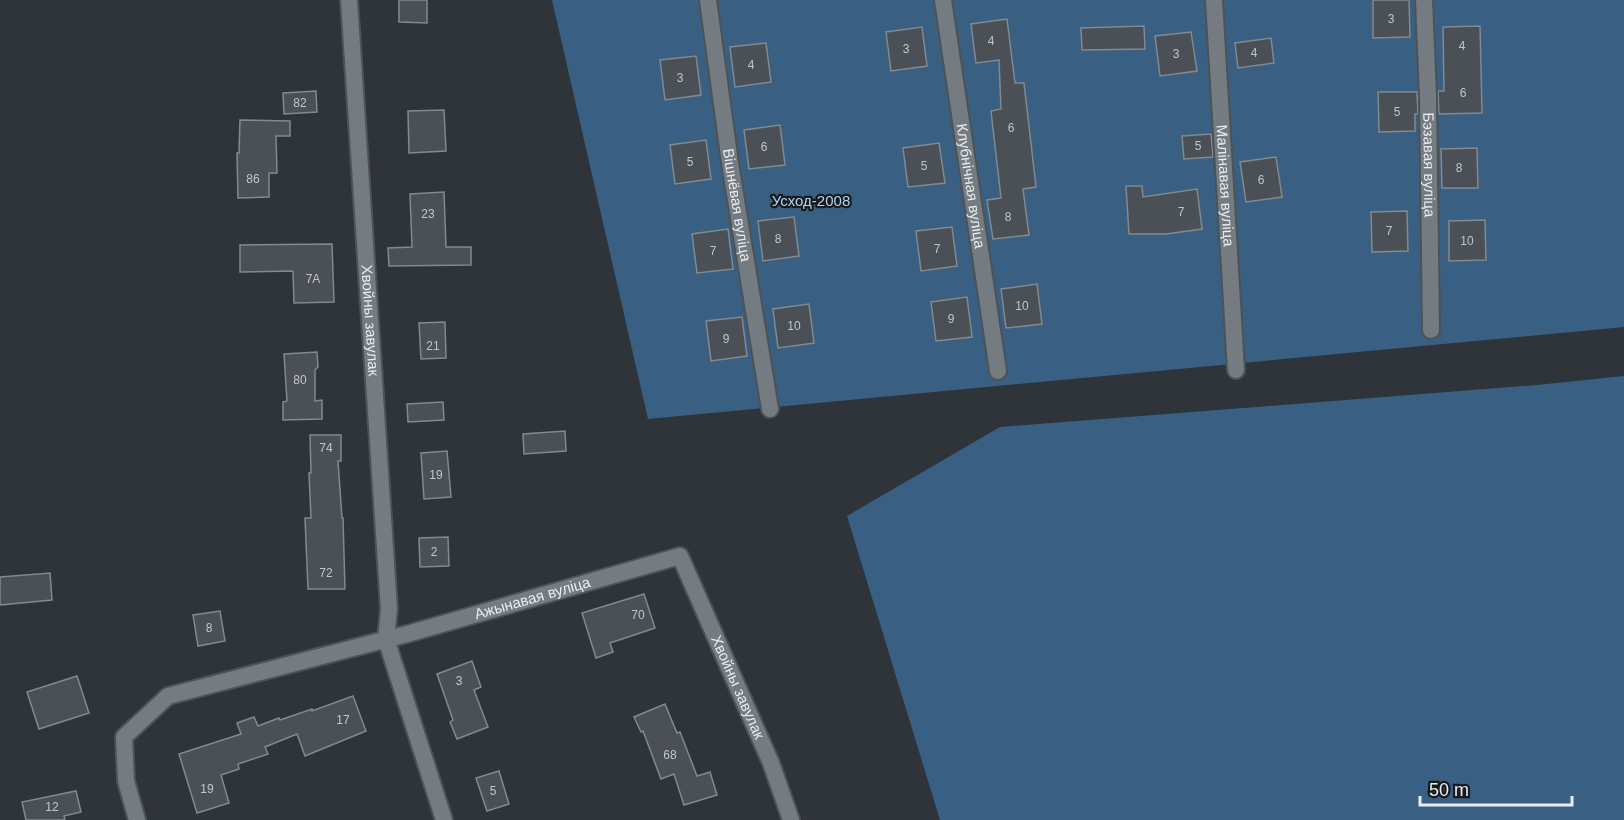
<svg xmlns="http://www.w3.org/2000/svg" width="1624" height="820" viewBox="0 0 1624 820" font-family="Arial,sans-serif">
  <rect width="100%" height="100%" fill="#2e3439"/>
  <g fill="#396082">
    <polygon points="552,0 1624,0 1624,327 648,419"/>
    <polygon points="1624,376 1624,820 940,820 847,516 1000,427 1537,385"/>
  </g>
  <g fill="#4a5056" stroke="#82898f" stroke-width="1.5">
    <polygon points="399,0 427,0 427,23 399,22"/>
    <polygon points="1373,0 1409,0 1410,37 1373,38"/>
    <polygon points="1007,19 1015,83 1024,83 1036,187 1023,189 1029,235 993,239 987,200 1001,198 991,111 1001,109 999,60 976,63 971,24"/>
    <polygon points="1144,26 1145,49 1082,50 1081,28"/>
    <polygon points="1480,26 1482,113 1439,114 1438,91 1444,91 1443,27"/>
    <polygon points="922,27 927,66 891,71 886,32"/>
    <polygon points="1191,32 1197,71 1160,76 1155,36"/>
    <polygon points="1271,38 1274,63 1238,68 1235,43"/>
    <polygon points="766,43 771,82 735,87 730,47"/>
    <polygon points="696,56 701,95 665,100 660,60"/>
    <polygon points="316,91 317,112 284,114 283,93"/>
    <polygon points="1378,92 1417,92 1418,114 1415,114 1415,131 1379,132"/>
    <polygon points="444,110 446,151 409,153 408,111"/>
    <polygon points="240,120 290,121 290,136 276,136 277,173 269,173 269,197 238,198 237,153 239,153"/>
    <polygon points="780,125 785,165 749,169 744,130"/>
    <polygon points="1211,134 1213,157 1184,159 1182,136"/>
    <polygon points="706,140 711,179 675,184 670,145"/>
    <polygon points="939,143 945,183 908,187 903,148"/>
    <polygon points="1477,148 1478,188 1442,188 1441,149"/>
    <polygon points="1276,157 1282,197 1246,202 1240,162"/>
    <polygon points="1126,186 1142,186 1143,197 1197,189 1202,229 1166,234 1129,234"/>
    <polygon points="444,192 446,247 471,247 471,265 389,266 388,248 412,247 410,194"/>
    <polygon points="1407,211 1408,251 1372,252 1371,212"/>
    <polygon points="794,217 799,256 763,261 758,221"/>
    <polygon points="1485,220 1486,260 1449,261 1449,221"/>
    <polygon points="952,227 957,266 921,271 916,231"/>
    <polygon points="728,229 733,269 697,273 692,234"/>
    <polygon points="332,244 334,302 294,303 293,271 240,272 240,245"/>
    <polygon points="1037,284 1042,324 1006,328 1001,289"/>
    <polygon points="967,297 972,337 936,341 931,302"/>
    <polygon points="809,304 814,343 778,348 773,309"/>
    <polygon points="742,317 747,356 711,361 706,321"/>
    <polygon points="445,322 446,358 421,359 419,323"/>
    <polygon points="317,352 318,367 315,370 315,401 322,400 322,419 283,420 283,402 287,401 284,354"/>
    <polygon points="443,402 444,420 408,422 407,404"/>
    <polygon points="565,431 566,451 524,454 523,434"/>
    <polygon points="310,435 341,435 341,461 338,461 342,518 343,518 345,589 308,589 305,518 311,518 309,473 311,473"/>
    <polygon points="447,451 451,497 424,499 421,453"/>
    <polygon points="448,537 449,566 420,567 419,538"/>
    <polygon points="50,573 52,600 0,605 0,577"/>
    <polygon points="644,594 655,628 610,643 613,652 596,658 582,613"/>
    <polygon points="220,611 225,641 198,646 193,615"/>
    <polygon points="472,661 481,687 474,690 488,727 457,739 450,722 453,720 437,674"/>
    <polygon points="77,676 89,713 39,729 27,692"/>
    <polygon points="353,696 366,731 305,756 297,734 265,747 268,754 238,764 239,769 221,775 229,803 197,813 179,754 241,734 237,723 254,717 258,726 279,718 280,720 312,709 312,711"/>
    <polygon points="665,704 677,733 680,732 697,776 710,772 717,795 684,805 674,774 661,779 643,731 641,732 634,717"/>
    <polygon points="499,771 509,804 487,811 476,778"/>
    <polygon points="76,791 81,812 64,816 65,820 26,820 22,802"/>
  </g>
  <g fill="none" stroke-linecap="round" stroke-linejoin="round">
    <g stroke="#4d5256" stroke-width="20">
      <g id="minor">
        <path id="s1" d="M 349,0 L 389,609 L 386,639 L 444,820"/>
        <path id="s2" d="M 708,0 L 730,163 L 770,409"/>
        <path id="s3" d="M 943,0 L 998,371"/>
        <path id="s4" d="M 1214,0 L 1236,370"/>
        <path id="s5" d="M 1424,0 L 1428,96 L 1431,330"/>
        <path id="s6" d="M 137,820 L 126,781 L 124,737 L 168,696 L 407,634 L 680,556 L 771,763 L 791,820"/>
      </g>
    </g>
    <use href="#minor" stroke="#747b81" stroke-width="16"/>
  </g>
  <g text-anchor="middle" stroke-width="4.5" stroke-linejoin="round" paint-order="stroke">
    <g font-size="12" fill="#c1c6ca">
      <text x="1391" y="23">3</text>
      <text x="991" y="45">4</text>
      <text x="1462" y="50">4</text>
      <text x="906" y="53">3</text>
      <text x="1254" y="57">4</text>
      <text x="1176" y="58">3</text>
      <text x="751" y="69">4</text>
      <text x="680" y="82">3</text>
      <text x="1463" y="97">6</text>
      <text x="300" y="107">82</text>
      <text x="1397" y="116">5</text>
      <text x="1011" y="132">6</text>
      <text x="1198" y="150">5</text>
      <text x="764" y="151">6</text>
      <text x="690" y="166">5</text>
      <text x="924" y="170">5</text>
      <text x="1459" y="172">8</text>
      <text x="253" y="183">86</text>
      <text x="1261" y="184">6</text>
      <text x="1181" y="216">7</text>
      <text x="428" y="218">23</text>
      <text x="1008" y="221">8</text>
      <text x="1389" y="235">7</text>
      <text x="778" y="243">8</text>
      <text x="1467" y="245">10</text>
      <text x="937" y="253">7</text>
      <text x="713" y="255">7</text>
      <text x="313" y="283">7А</text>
      <text x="1022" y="310">10</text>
      <text x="951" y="323">9</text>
      <text x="794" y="330">10</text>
      <text x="726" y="343">9</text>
      <text x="433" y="350">21</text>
      <text x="300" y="384">80</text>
      <text x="326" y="452">74</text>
      <text x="436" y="479">19</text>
      <text x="434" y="556">2</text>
      <text x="326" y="577">72</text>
      <text x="638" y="619">70</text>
      <text x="209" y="632">8</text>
      <text x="459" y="685">3</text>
      <text x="343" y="724">17</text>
      <text x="670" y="759">68</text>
      <text x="207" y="793">19</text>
      <text x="493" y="795">5</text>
      <text x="52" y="811">12</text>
    </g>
    <g font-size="15" fill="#e9edf1" stroke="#181b1d">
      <text dy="5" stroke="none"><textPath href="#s5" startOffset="165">Бэзавая вуліца</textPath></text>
      <text dy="5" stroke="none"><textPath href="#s3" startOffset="188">Клубнічная вуліца</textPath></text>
      <text dy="5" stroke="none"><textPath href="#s4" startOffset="186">Малінавая вуліца</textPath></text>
      <text dy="5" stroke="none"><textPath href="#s2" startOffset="207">Вішнёвая вуліца</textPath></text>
      <text dy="5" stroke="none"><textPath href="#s1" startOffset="321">Хвойны завулак</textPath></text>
      <text dy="5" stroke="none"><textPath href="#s6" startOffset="522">Ажынавая вуліца</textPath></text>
      <text dy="5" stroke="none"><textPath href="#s6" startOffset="819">Хвойны завулак</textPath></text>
    </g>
    <g font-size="15" fill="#b2d3f2" stroke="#181b1d">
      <text x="811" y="206">Усход-2008</text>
    </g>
  </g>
  <path d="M1420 796v9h152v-9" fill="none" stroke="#e9edf1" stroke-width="3"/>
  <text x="1429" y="796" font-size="18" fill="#e9edf1" stroke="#181b1d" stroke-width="4.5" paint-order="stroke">50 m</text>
</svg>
